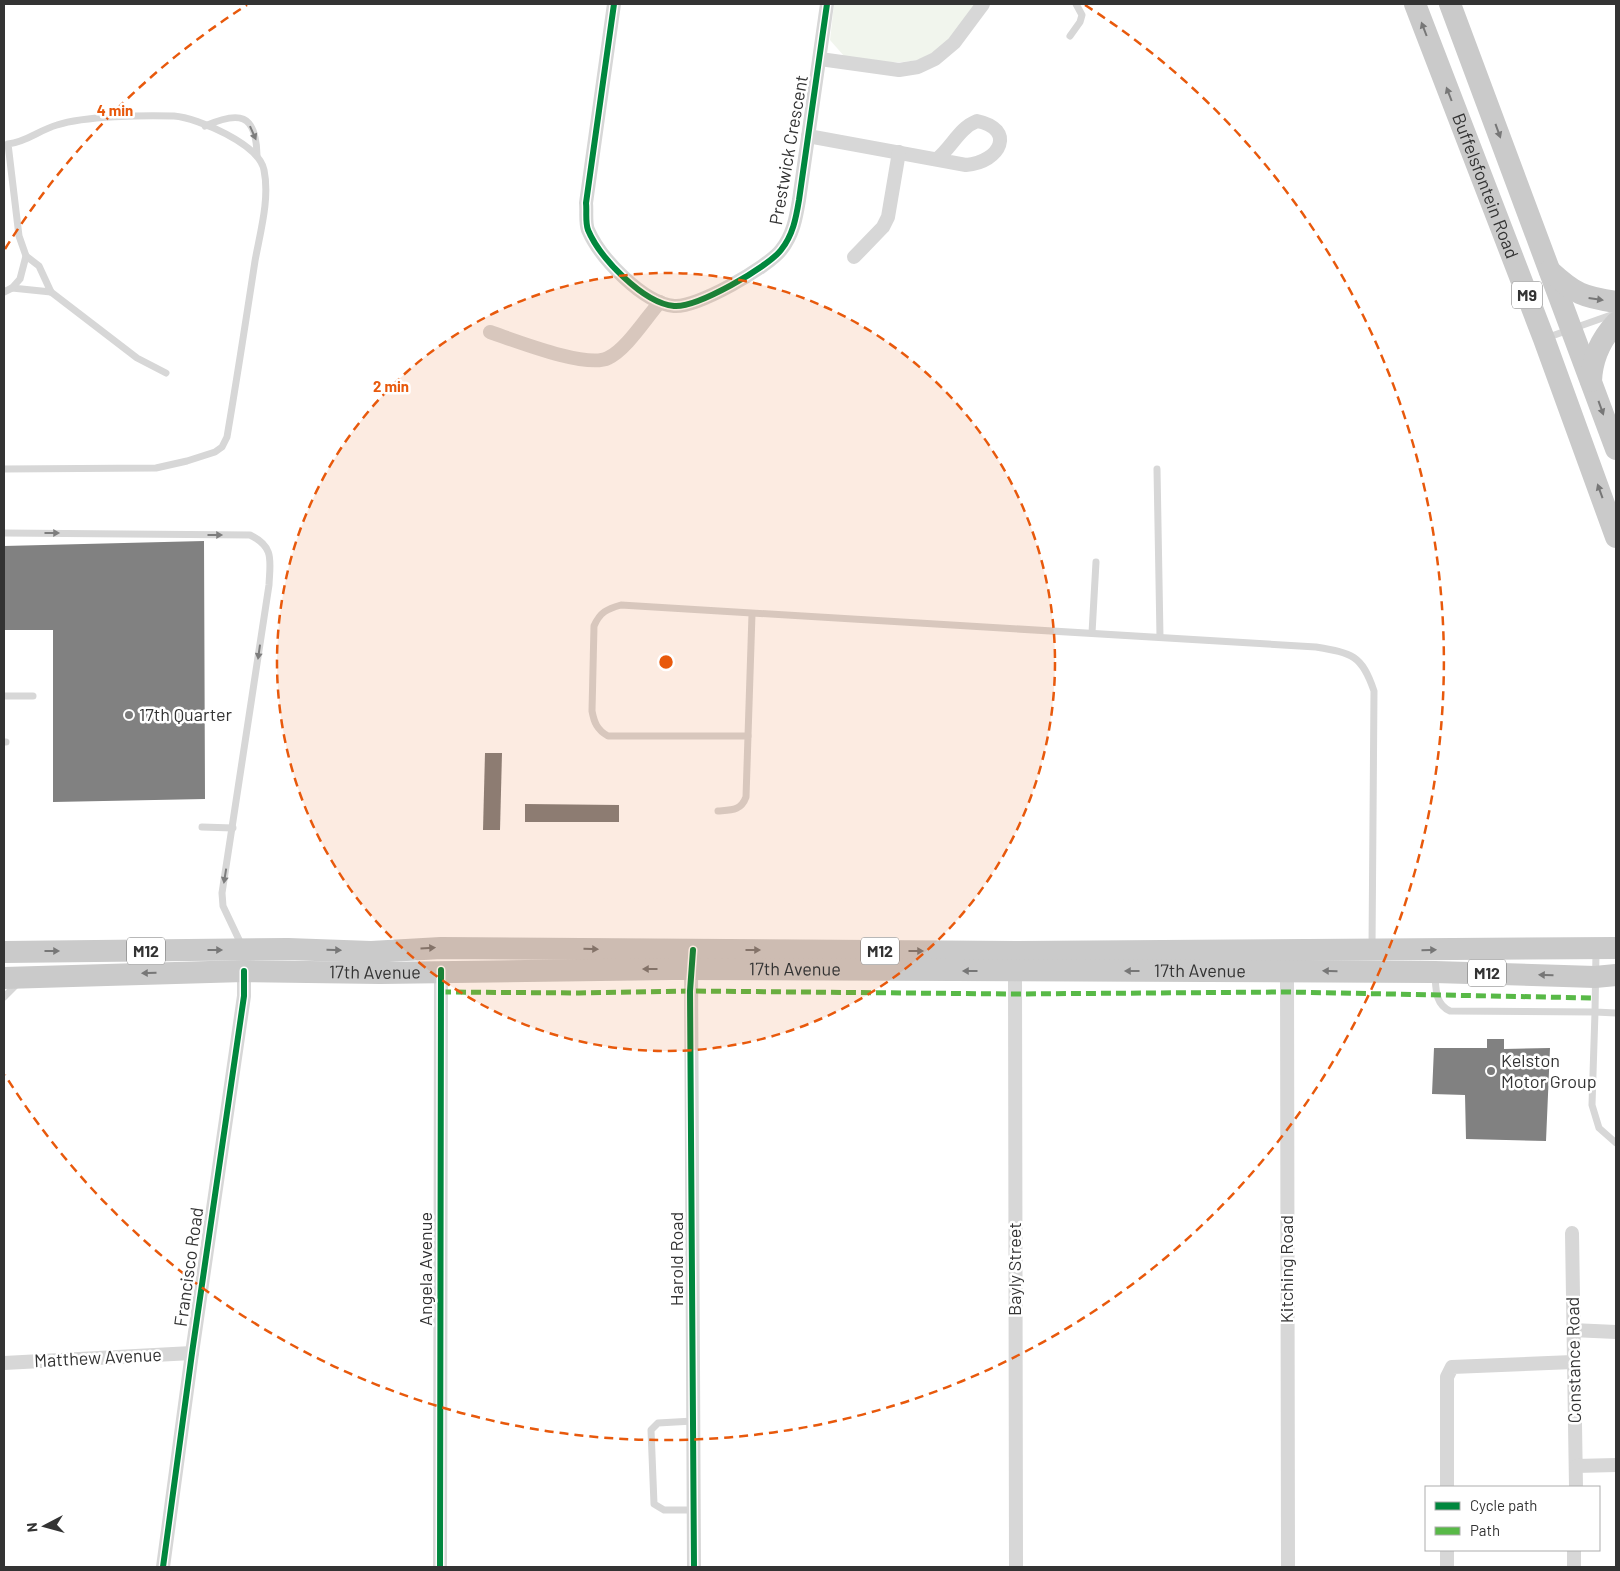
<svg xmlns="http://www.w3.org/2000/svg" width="1620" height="1571" viewBox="0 0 1620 1571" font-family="Barlow,sans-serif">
  <rect width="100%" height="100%" fill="#fff"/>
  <path fill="#f1f5ed" d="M 834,4 L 976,4 C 966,17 957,34 945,45 C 916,71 880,61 844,56 L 830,40 Z"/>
  <g fill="#818181">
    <polygon points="204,541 205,799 53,802 53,630 4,630 4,546"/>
    <polygon points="485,753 502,753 500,830 483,830"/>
    <polygon points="525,804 619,805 619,822 525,822"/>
    <polygon points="1487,1039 1504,1039 1504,1049 1550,1048 1546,1141 1466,1139 1465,1095 1432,1094 1434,1048 1487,1048"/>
  </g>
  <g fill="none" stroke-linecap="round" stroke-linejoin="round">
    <g stroke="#d7d7d7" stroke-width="7">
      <polyline points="1070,36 1080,22 1082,15 1076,4"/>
      <path d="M 205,126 C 239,111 256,113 257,155"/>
      <polyline points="26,256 39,266 51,292"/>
      <polyline points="12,288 51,292 137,358 166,373"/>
      <path d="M 4,292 L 12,288 L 20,279 L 26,256 L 19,236 L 8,144 C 27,142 39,130 57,125 C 85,116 144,115 174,116 C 198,118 259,144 264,170 C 270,199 260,233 255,261 C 246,320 237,378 227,437 L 222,447 L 215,452 L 187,461 L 156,468 L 4,469"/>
      <polyline points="1546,338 1614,314"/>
      <polyline points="1157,469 1160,637"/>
      <path d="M 4,533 L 250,535 C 275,547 270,561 269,585 L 222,893 L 223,906 L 242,946"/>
      <polyline points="1092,633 1096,562"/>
      <polyline points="4,696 33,696"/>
      <path d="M 748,736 L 608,736 C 597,730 594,722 592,711 L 594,626 C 600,612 607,609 621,605 L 1316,647 C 1352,653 1362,655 1374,691 L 1372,948"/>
      <polyline points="4,742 6,742"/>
      <path d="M 718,811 C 731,810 741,811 746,797 L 752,614"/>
      <polyline points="202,827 233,828"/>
      <polyline points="1596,952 1595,1012 1616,1013"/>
      <path d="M 1435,975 C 1436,989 1435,1004 1450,1011 L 1595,1012 L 1592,1105 L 1599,1128 L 1616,1143"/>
      <polyline points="4,997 18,983"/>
      <polyline points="693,1421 658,1423 651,1430 654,1504 664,1510 694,1510"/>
    </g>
    <g stroke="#d7d7d7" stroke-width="14">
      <path d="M 614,4 L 586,203 C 587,211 585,222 588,230 C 600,258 643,303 674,306 C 697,308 768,267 781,250 C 793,235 796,218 799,200 L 827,4"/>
      <polyline points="820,59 899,70 918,67 935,59 954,43 983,4"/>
      <path d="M 808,136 L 966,165 C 1001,162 1016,129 977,121 C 959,128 952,147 937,159"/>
      <polyline points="854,257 883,227 888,217 899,152"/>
      <path d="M 490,332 C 514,340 587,369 608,358 C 626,350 646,318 660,302"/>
      <polyline points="691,963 694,1567"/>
      <polyline points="1015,971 1016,1567"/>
      <polyline points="1287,971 1288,1567"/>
      <polyline points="1572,1233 1576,1487"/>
      <polyline points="1572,1330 1616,1332"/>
      <polyline points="4,1363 192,1353"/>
      <polyline points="1576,1466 1616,1465"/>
      <polyline points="1447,1487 1447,1377 1452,1367 1573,1362"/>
      <polyline points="1447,1550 1447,1567"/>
      <polyline points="163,1567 192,1353 244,996 244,971"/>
      <polyline points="440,1567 441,970"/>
      <polyline points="1574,1567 1574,1550"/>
    </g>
    <g stroke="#cacaca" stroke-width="22">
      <path id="s1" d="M 1415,4 L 1544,339 L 1616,537"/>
      <polyline points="1450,4 1616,449"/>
      <path d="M 1550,271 C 1575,294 1583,297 1616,302"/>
      <path d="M 1591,381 C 1592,358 1601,339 1616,323"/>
      <polyline points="4,952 288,949 371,952 441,948 1017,952 1616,948"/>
      <path id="s2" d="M 4,978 L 244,971 L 380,973 L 673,969 L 1435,972 L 1595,977 L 1616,975"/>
    </g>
    <polyline stroke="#58b947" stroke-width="5" stroke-dasharray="10 5" stroke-linecap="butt" points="441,992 579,993 690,991 1014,994 1287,992 1595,998"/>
    <g stroke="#fff" stroke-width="9">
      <g id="cycleway">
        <path d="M 614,4 L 586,203 C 587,211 585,222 588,230 C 600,258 643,303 674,306 C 697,308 768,267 781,250 C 793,235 796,218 799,200 L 827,4"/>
        <polyline points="693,950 690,991 694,1567"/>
        <polyline points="163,1567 192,1353 244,996 244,971"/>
        <polyline points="440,1567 441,970"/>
      </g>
    </g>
    <use href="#cycleway" stroke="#00873e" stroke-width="6"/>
  </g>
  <defs><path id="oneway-solid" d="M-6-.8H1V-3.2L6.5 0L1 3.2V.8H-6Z" transform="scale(1.25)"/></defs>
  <g fill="#777">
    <use href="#oneway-solid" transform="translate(1424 29) rotate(-111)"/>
    <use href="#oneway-solid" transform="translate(1449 94) rotate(-111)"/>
    <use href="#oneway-solid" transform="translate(1498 131) rotate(70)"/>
    <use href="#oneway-solid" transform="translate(1596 299) rotate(8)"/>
    <use href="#oneway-solid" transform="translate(1601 408) rotate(70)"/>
    <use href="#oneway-solid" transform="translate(1600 491) rotate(-110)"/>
    <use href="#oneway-solid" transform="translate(428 948) rotate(-3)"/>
    <use href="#oneway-solid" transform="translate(591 949) rotate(1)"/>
    <use href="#oneway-solid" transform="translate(215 950)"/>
    <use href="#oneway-solid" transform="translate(334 950) rotate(1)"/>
    <use href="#oneway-solid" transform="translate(753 950)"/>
    <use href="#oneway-solid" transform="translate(1429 950) rotate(-1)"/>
    <use href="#oneway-solid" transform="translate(52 951)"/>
    <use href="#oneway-solid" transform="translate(916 951)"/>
    <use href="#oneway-solid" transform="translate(650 969) rotate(180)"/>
    <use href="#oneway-solid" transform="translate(970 971) rotate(-180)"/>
    <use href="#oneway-solid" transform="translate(1132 971) rotate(180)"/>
    <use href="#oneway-solid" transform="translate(1330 971) rotate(-179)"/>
    <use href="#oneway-solid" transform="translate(149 973) rotate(179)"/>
    <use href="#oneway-solid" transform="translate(1546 975) rotate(-178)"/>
  </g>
  <g fill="#7d7d7d">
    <use href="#oneway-solid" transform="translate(253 133) rotate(66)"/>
    <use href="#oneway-solid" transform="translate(52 533)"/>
    <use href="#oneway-solid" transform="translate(215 535)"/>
    <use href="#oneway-solid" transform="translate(259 652) rotate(98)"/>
    <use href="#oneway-solid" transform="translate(225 876) rotate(99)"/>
  </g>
  <circle cx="666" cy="662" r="389" fill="#e8590c" fill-opacity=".12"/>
  <g fill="none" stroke="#e8590c" stroke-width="2.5" stroke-dasharray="9 6">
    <circle cx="666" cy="662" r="389"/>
    <path d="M5 249A779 779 0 0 1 247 5M1085 5A779 779 0 1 1 5 1075"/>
  </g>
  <g fill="#7a7a7a" stroke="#fff" stroke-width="2">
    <circle cx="129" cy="715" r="5"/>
    <circle cx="1491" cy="1071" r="5"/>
  </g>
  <g text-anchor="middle" stroke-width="5" stroke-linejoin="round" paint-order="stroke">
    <g fill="#fff" stroke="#707070" stroke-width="1">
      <rect x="1512" y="281.5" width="30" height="27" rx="4"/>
      <rect x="127" y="937.5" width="38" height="27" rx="4"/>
      <rect x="861" y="937.5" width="38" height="27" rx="4"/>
      <rect x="1468" y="959.5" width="38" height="27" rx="4"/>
    </g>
    <g font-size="16" font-weight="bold" fill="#333">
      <text x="1527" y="301">M9</text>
      <text x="146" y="957">M12</text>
      <text x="880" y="957">M12</text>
      <text x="1487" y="979">M12</text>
    </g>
    <g font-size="18" fill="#333" stroke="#fff">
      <text transform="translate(789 150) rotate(-80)" y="6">Prestwick Crescent</text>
      <text dy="6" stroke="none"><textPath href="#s1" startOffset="195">Buffelsfontein Road</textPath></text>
      <text dy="6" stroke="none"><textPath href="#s2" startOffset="791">17th Avenue</textPath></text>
      <text dy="6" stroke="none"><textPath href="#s2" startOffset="1196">17th Avenue</textPath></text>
      <text dy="6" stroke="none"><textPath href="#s2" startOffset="371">17th Avenue</textPath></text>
      <text transform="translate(677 1259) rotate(-90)" y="6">Harold Road</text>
      <text transform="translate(189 1267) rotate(-82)" y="6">Francisco Road</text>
      <text transform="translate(426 1269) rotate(-90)" y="6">Angela Avenue</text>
      <text transform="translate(1015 1269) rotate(-90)" y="6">Bayly Street</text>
      <text transform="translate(1287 1269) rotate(-90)" y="6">Kitching Road</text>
      <text transform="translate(98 1358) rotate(-3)" y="6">Matthew Avenue</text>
      <text transform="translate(1574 1360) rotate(-91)" y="6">Constance Road</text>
    </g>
    <g font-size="18" fill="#333" stroke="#fff" text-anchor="start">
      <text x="139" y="721">17th Quarter</text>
      <text x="1501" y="1067">Kelston<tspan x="1501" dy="21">Motor Group</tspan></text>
    </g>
  </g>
  <circle cx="666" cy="662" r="8" fill="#e8590c" stroke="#fff" stroke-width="2.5"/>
  <g font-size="15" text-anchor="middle" font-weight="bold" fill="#e8590c" stroke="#fff" stroke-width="5" stroke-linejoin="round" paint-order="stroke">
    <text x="115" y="116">4 min</text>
    <text x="391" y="392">2 min</text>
  </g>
  <rect width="1620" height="1571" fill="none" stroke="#333333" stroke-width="10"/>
  <rect x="1425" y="1486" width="175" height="65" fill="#ffffff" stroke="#adadad"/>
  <rect x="1435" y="1502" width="25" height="8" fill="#00873e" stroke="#adadad"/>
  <text x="1470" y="1511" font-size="15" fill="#333333">Cycle path</text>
  <rect x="1435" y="1527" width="25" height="8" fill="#58b947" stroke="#adadad"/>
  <text x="1470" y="1536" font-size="15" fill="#333333">Path</text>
  <g transform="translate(45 1526) rotate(264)" stroke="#ffffff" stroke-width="4" paint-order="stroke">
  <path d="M0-4L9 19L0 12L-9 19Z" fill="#333333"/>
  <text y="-8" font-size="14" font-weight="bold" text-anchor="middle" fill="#333333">N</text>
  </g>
</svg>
